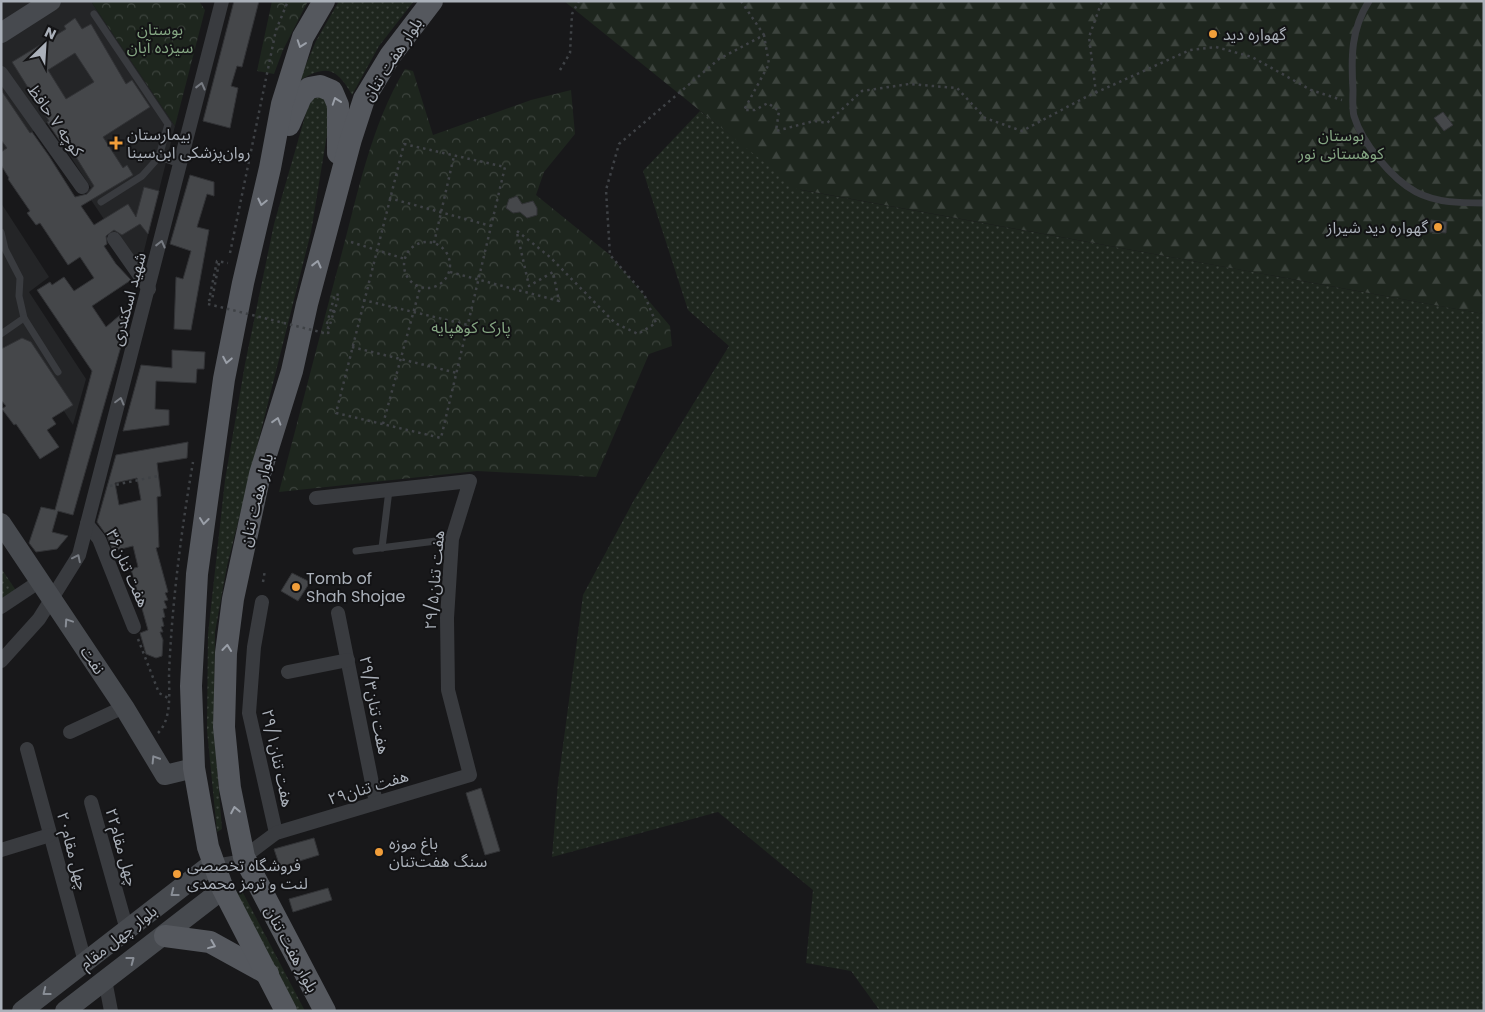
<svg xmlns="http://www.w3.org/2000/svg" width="1485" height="1012" viewBox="0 0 1485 1012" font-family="Poppins,'Noto Sans Arabic',sans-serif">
  <defs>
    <pattern id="grass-dots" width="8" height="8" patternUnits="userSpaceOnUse" patternTransform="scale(1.25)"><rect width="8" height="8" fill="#1e261e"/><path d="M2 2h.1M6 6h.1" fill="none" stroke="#3c433d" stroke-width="1.8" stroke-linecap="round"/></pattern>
    <pattern id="forest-firs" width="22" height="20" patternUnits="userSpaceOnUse" patternTransform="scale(1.25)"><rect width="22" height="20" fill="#1e261e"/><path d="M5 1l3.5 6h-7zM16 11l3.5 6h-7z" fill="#3c433d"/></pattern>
    <pattern id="park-crowns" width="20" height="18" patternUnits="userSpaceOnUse" patternTransform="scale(1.25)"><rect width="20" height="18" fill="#1e261e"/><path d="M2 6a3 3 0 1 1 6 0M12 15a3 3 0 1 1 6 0" fill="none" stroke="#3c433d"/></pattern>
  </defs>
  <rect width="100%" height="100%" fill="#18181a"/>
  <g fill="#242527">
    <polygon points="1,1 95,1 92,3 175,126 139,271 85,191 91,188 48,122 1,152 1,34 9,29 1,17"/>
    <polygon points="1,203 49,277 29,292 86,379 73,425 23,348 1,362"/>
  </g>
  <g fill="url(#grass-dots)">
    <path d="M 339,1 L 414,1 L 379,46 L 352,95 C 337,68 326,64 299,81 L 316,41 Z"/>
    <polygon points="322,96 332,104 311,232 227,566 215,632 214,729 222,829 217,832 207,730 208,634 225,480 245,364 274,224 306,113 312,99"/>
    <polygon points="700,111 801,190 1484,314 1484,1011 880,1011 851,971 806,963 813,890 718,812 552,857 558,783 583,595 634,500 729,346 688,310 643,171"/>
    <polygon points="1,568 17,592 1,603"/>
    <polygon points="241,889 305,1011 296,1011 236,893"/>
  </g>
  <polygon fill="url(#forest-firs)" points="564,1 1484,1 1484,314 797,189"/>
  <g fill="url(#park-crowns)">
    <polygon points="95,1 199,1 205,10 175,126 92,3"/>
    <polygon points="272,1 308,1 283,50 274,74 257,71"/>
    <path d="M 405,69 L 413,71 L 433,135 L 531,100 L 571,90 L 575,134 L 544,172 L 536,195 L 610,255 L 670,326 L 672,346 L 649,354 L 596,477 L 477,471 L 279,492 C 300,413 320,334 341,256 C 358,193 371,125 405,69 Z"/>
  </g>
  <g fill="#45474a" stroke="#323336" fill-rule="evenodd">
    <polygon points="234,1 259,1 242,67 237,66 231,86 238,88 230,128 203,121"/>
    <path d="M 75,18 L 82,29 L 91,24 L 126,84 L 132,80 L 150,107 L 103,137 L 123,168 L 127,165 L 133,175 L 81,206 L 94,225 L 128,204 L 136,217 L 144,187 L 159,191 L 148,234 L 140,224 L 122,235 L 114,230 L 106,236 L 107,244 L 104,246 L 116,264 L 131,280 L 92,306 L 106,327 L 133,304 L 73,515 L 58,511 L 52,532 L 68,536 L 57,549 L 36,552 L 29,543 L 41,507 L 55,510 L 92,371 L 37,290 L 50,282 L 52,285 L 64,277 L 74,291 L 94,278 L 80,257 L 68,265 L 40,223 L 36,225 L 27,213 L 30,211 L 8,179 L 9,178 L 1,165 L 1,152 L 7,148 L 1,140 L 1,90 L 30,133 L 32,132 L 49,156 L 75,197 L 87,194 L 94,186 L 68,144 L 64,147 L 47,122 L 49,121 L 12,62 L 66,29 L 64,26 ZM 75,53 L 94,82 L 66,99 L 48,70 Z"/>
    <polygon points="1443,112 1453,125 1444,131 1434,118"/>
    <polygon points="190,175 214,182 214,196 207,194 197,227 209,230 191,330 174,329 176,277 183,279 191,251 170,244"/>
    <polygon points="517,196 522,204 533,201 537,208 537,215 527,218 520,212 513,213 506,208 509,199"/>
    <polygon points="1431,220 1447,222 1446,233 1430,232"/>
    <polygon points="22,338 31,342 73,405 52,418 56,424 47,430 59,447 40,459 16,424 14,425 2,409 6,406 1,400 1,349"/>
    <polygon points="172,350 205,352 204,369 197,369 196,383 156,381 155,409 169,410 169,425 123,431 141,365 172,368"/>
    <path d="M 188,442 L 187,458 L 157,463 L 161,496 L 157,497 L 159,547 L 156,548 L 168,592 L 165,593 L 168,600 L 164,601 L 167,608 L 163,609 L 165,617 L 162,618 L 164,626 L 161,627 L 163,632 L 160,632 L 163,640 L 162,656 L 156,658 L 146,654 L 140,633 L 148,630 L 131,569 L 138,567 L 133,546 L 113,551 L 107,536 L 97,522 L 116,455 ZM 137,478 L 141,500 L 119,505 L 115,483 Z"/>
    <polygon points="292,573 310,582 298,601 281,591"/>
    <polygon points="481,788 500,851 485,855 466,793"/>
    <polygon points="314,838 319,855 280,867 274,849"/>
    <polygon points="328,888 332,900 293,912 289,899"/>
  </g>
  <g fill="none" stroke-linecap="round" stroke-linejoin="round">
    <g stroke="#3f4246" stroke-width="2.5" stroke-dasharray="2.5 4" stroke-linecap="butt">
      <polyline points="741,1 764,35"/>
      <polyline points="560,70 570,53 572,14 579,1"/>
      <polyline points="1096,93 1089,37 1102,1"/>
      <polygon points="404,144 505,167 441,438 336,413"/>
      <polyline points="389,198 491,226"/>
      <polyline points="517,231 550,257 615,323 638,334 656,323 644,294 610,255 606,190 619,144 719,59 764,35 769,64 744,110 755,110 768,103 779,111 776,131 814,121 827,123 862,91 909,84 957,88 985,118 1022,131 1084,98 1190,50 1216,47 1252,57 1311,90 1342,100"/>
      <polyline points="351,242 405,259"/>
      <circle cx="427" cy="265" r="23"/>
      <polyline points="434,243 454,156"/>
      <polyline points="230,253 276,30 288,1"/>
      <polyline points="219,263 212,300 209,300 217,261 228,263"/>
      <polyline points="450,272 559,301 553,272 529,286 517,233"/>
      <polyline points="363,300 468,325"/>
      <polyline points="332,311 334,311 329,328 326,327 335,294 339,295"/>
      <polyline points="334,313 339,295"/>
      <polyline points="328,334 329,328"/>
      <polyline points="352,347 457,373"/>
      <polyline points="383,424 420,288"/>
      <polyline points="110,486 158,476"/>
      <polyline points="263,582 265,570"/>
      <polyline points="138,639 159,693 168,698"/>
      <path d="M 158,733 C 172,719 169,693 169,674 C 172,603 181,532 193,462"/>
    </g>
    <g stroke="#393b3f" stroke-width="7">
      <path d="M 1369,1 C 1351,29 1351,57 1353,90 C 1353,98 1352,108 1354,116 C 1362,143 1392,179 1416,192 C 1437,203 1461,203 1484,203"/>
      <polyline points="94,14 168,124 159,157 142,176 101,202"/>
      <polyline points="159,157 180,164"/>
      <polyline points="1,232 5,249 20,278 19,296 24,318 58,372"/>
      <polyline points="1,334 24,318"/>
      <polyline points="382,548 389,490"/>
      <polyline points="356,551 452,539"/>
      <polyline points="217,862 241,858"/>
    </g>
    <g stroke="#393b3f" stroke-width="14">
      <polyline points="1,73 82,187"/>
      <polyline points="114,239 149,289"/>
      <polyline points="87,524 99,539 134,627"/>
      <polyline points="262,602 254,647 249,713 276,833"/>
      <polyline points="1,607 40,581"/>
      <polyline points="338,613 376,803"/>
      <polyline points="1,661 39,619 79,555 222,1"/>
      <polyline points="288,672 348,660"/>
      <polyline points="70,732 124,707"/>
      <polyline points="27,749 85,962"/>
      <polyline points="91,802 127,930"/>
      <polyline points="1,850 50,835"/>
      <polyline points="244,857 276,833 470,775 448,690 447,618 452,539 470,481 316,498"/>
      <polyline points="105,980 111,1011"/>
    </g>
    <g stroke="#474a4f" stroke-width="20">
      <polyline points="1,33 51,1"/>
      <polyline points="1,523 124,707 165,775 194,768"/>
      <polyline points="22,1011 213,863"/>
      <polyline points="65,1011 223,889"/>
    </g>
    <g stroke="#55585e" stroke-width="22">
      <polyline points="289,125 301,97 309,88 320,86 332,91 338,105 338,153"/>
      <polyline points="165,936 210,942 268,974"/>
      <polyline points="286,1011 223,889 208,847 194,768 191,686 197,574 224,379 243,283 270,168 282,104 303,37 324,1"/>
      <polyline points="325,1011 244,857 230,788 224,727 226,653 233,599 260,474 292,371 307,304 351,139 364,99 390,56 432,1"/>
    </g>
    <polyline stroke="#3f4246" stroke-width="2.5" stroke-dasharray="2.5 4" stroke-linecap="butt" points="208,304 328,334"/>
  </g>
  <defs><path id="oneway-chevron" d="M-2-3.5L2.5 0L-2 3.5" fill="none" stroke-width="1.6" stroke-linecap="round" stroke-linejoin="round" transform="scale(1.25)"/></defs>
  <g stroke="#9a9fa8">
    <use href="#oneway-chevron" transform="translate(301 44) rotate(109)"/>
    <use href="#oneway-chevron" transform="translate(336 101) rotate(-109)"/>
    <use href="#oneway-chevron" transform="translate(262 202) rotate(103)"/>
    <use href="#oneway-chevron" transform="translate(317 264) rotate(-76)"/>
    <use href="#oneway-chevron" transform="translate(227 360) rotate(101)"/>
    <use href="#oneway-chevron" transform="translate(277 421) rotate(-73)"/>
    <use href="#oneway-chevron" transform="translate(204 521) rotate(97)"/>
    <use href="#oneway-chevron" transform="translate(227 648) rotate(-84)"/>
    <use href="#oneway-chevron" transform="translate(235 810) rotate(-101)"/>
    <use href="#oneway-chevron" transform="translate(212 945) rotate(22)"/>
  </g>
  <g stroke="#787c83">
    <use href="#oneway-chevron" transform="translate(201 86) rotate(-76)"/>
    <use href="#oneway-chevron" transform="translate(161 244) rotate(-76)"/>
    <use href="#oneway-chevron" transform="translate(120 401) rotate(-75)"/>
    <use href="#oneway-chevron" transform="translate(77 558) rotate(-64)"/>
  </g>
  <g stroke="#888d95">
    <use href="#oneway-chevron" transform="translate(68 622) rotate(-124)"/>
    <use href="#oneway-chevron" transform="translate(155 759) rotate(-122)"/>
    <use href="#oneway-chevron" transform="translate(174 893) rotate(142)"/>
    <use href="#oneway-chevron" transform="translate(131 960) rotate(-37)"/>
    <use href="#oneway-chevron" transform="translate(46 992) rotate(142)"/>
  </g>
  <g fill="#f19e3a" stroke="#131315" stroke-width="2">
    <circle cx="1213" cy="34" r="5"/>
    <path d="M113.5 135.5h5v5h5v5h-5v5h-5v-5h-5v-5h5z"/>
    <circle cx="1438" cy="227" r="5"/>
    <circle cx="296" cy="587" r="5"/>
    <circle cx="379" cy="852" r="5"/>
    <circle cx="177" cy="874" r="5"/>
  </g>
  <g text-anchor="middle" stroke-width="4" stroke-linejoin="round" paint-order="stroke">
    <g font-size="16" fill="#84a582" stroke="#131315">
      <text x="160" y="35">بوستان<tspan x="160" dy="18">سیزده آبان</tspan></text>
      <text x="1341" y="141">بوستان<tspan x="1341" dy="18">کوهستانی نور</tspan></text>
      <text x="471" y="333">پارک کوهپایه</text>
    </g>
    <g font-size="16" fill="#abb1ba" stroke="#131315" text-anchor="start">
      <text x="1223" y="40">گهواره دید</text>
      <text x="127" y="140">بیمارستان<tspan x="127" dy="18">روان‌پزشکی ابن‌سینا</tspan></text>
      <text x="1428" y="233" text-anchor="end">گهواره دید شیراز</text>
      <text x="306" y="584">Tomb of<tspan x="306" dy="18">Shah Shojae</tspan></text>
      <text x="389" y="849">باغ‌ موزه<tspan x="389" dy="18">سنگ هفت‌تنان</tspan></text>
      <text x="187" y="871">فروشگاه تخصصی<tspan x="187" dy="18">لنت و ترمز محمدی</tspan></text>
    </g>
    <g font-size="16" fill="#abb1ba" stroke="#131315">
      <text transform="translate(392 59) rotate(-57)" y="6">بلوار هفت تنان</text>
      <text transform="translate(56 120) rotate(55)" y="6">کوچه ۷ حافظ</text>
      <text transform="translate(128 299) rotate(-75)" y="6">شهید اسکندری</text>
      <text transform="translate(256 500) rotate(-76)" y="6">بلوار هفت تنان</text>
      <text transform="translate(128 568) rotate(66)" y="6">هفت تنان۳۶</text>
      <text transform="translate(434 580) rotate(-85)" y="6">۲۹/۵هفت تنان</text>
      <text transform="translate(93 660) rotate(56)" y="6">نفت</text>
      <text transform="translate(375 705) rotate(79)" y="6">۲۹/۳هفت تنان</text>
      <text transform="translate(278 758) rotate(78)" y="6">۲۹/۱هفت تنان</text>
      <text transform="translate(368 787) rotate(-17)" y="6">هفت تنان۲۹</text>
      <text transform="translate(122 847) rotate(74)" y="6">چهل مقام۲۲</text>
      <text transform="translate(73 851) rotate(75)" y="6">چهل مقام۲۰</text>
      <text transform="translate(118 937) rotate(-38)" y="6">بلوار چهل مقام</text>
      <text transform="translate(292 949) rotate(62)" y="6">بلوار هفت تنان</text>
    </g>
  </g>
  <rect width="1485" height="1012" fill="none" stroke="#abb1ba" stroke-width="5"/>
  <g transform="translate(45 45) rotate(25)" stroke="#131315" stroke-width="4" paint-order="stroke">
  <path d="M0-4L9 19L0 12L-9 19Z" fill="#abb1ba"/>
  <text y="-8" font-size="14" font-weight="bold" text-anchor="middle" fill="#abb1ba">N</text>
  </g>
</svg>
